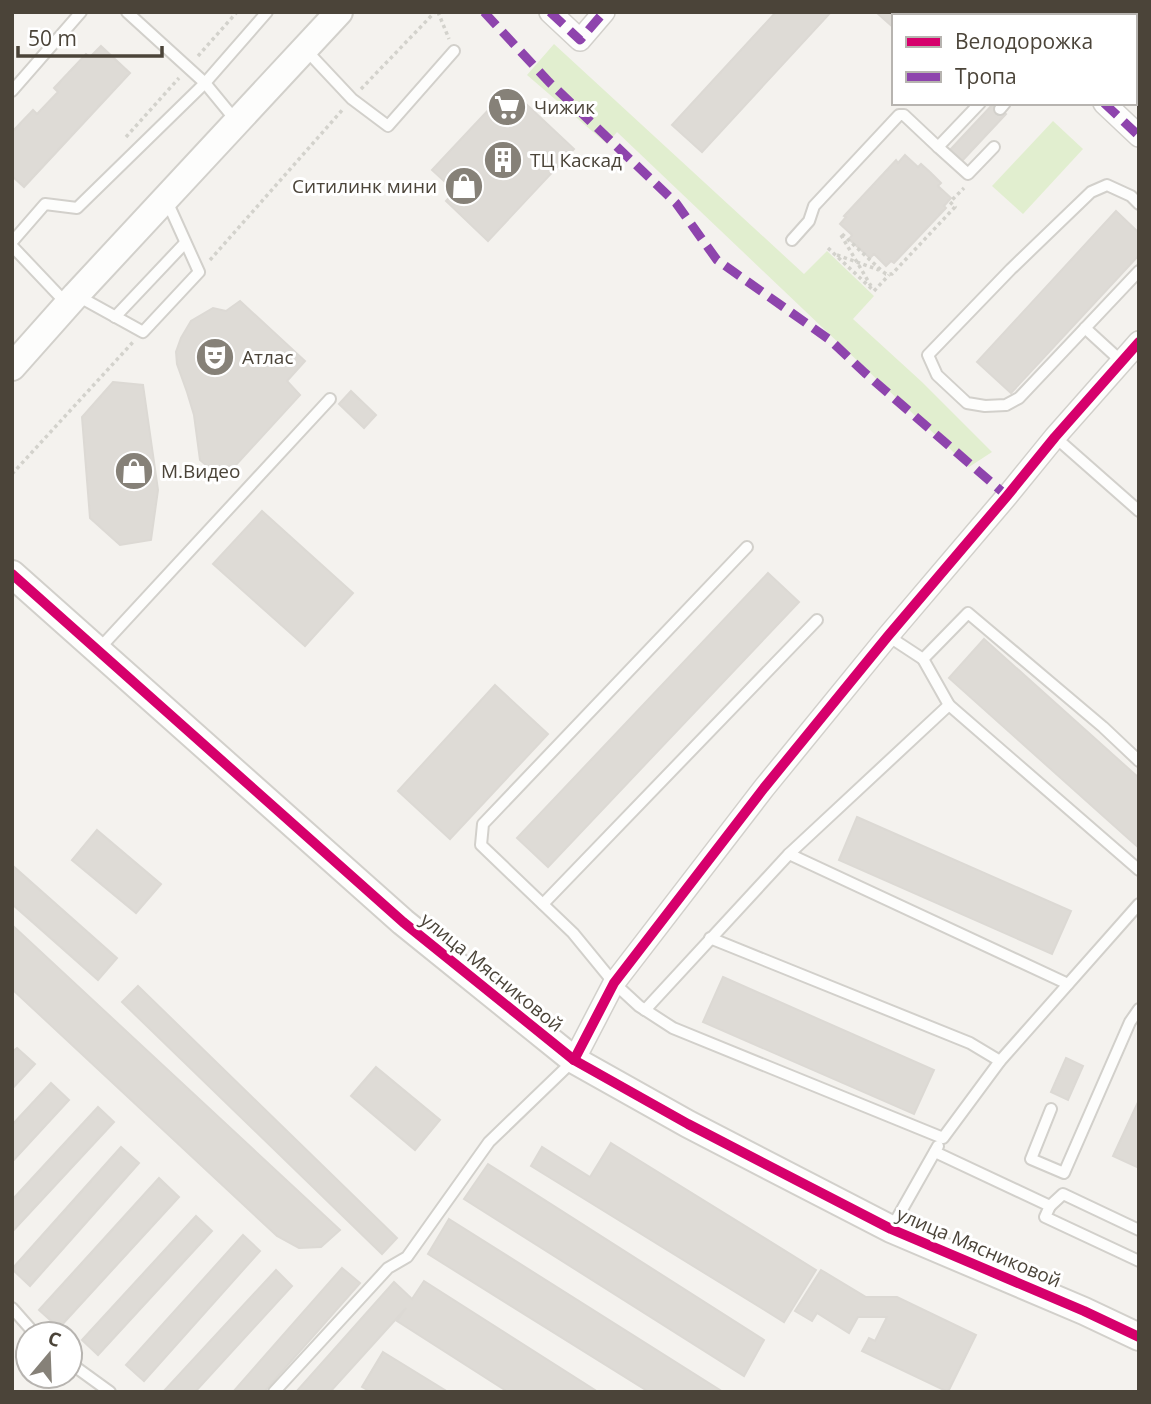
<svg xmlns="http://www.w3.org/2000/svg" width="1151" height="1404" viewBox="0 0 1151 1404" font-family="'Open Sans',sans-serif">
  <rect width="100%" height="100%" fill="#f4f2ee"/>
  <g fill="#e1eecf">
    <polygon points="554,44 804,274 827,251 874,296 853,319 922,382 992,452 969,467 617,132 607,144 527,75"/>
    <polygon points="1053,121 1083,149 1023,214 992,186"/>
  </g>
  <g fill="#dedbd6" stroke="#dcd9d4" stroke-width="2">
    <polygon points="776,12 831,12 702,152 672,125"/>
    <polygon points="878,12 932,12 934,15 894,16 894,28 877,13"/>
    <polygon points="1045,12 1107,12 1111,16 1049,16"/>
    <polygon points="1135,39 1139,42 1139,100 1135,97"/>
    <polygon points="101,46 130,73 24,187 12,176 12,132 33,110 37,114 58,92 54,88 86,54 90,57"/>
    <polygon points="509,88 574,149 488,241 446,201 455,191 432,170"/>
    <polygon points="994,103 1006,114 961,162 949,151"/>
    <polygon points="905,155 918,167 921,164 931,173 941,183 938,186 951,198 944,206 946,208 894,263 891,261 886,266 874,254 870,258 849,239 852,235 840,224 846,217 844,216 896,160 898,163"/>
    <polygon points="1116,211 1139,233 1139,255 1011,393 977,362"/>
    <polygon points="240,301 305,361 287,381 300,395 223,479 200,460 194,415 187,392 177,364 176,352 181,338 191,321 213,308 226,311"/>
    <polygon points="113,382 143,385 158,490 151,540 120,545 90,518 82,417"/>
    <polygon points="351,391 376,415 364,428 339,404"/>
    <polygon points="262,511 353,593 305,646 213,564"/>
    <polygon points="768,573 799,602 548,867 517,838"/>
    <polygon points="984,639 1139,778 1139,848 949,678"/>
    <polygon points="495,685 548,734 450,839 398,791"/>
    <polygon points="857,817 1071,911 1052,954 839,860"/>
    <polygon points="97,830 161,884 136,913 72,860"/>
    <polygon points="12,865 117,958 98,980 12,904"/>
    <polygon points="12,925 340,1230 321,1247 299,1248 277,1236 12,989"/>
    <polygon points="723,977 934,1070 914,1114 703,1022"/>
    <polygon points="138,986 397,1238 382,1254 122,1002"/>
    <polygon points="17,1048 35,1064 12,1089 12,1052"/>
    <polygon points="1066,1058 1083,1066 1068,1100 1051,1092"/>
    <polygon points="376,1067 440,1120 415,1150 351,1096"/>
    <polygon points="51,1083 69,1100 12,1162 12,1125"/>
    <polygon points="1139,1100 1139,1168 1113,1156"/>
    <polygon points="98,1107 114,1122 12,1232 12,1200"/>
    <polygon points="611,1143 816,1270 784,1322 531,1166 542,1147 590,1177"/>
    <polygon points="121,1147 139,1163 30,1286 12,1269"/>
    <polygon points="488,1164 764,1340 744,1376 464,1199"/>
    <polygon points="159,1178 179,1197 59,1328 39,1310"/>
    <polygon points="196,1216 212,1231 98,1355 82,1340"/>
    <polygon points="449,1219 723,1392 649,1392 428,1254"/>
    <polygon points="243,1235 260,1251 144,1381 126,1365"/>
    <polygon points="342,1268 360,1283 264,1392 233,1392"/>
    <polygon points="276,1270 292,1286 195,1392 163,1392"/>
    <polygon points="821,1270 866,1297 897,1297 976,1335 948,1392 862,1351 869,1338 875,1341 887,1317 858,1317 849,1333 817,1313 812,1321 795,1311"/>
    <polygon points="424,1281 598,1392 508,1392 397,1321 406,1308 330,1392 296,1392 394,1282 412,1299"/>
    <polygon points="383,1352 448,1392 371,1392 362,1387"/>
  </g>
  <g fill="none" stroke-linecap="round" stroke-linejoin="round">
    <g stroke="#d2d0cb" stroke-width="14">
      <g id="service">
        <polyline points="127,12 205,83 237,122"/>
        <polyline points="305,49 352,99 388,126 454,51"/>
        <polyline points="12,91 81,12"/>
        <polyline points="1000,109 1005,103"/>
        <polyline points="938,147 968,174 994,147"/>
        <polyline points="1139,204 1131,196 1107,185 1091,192 1011,269 928,355 937,375 967,403 985,406 1006,405 1019,398 1139,271"/>
        <polyline points="792,240 809,221 814,206 899,115 904,115 938,147 980,103"/>
        <polyline points="12,242 45,204 77,208 205,83 267,12"/>
        <polyline points="12,246 67,304"/>
        <polyline points="76,295 143,332 199,272 166,199"/>
        <polyline points="115,317 185,243"/>
        <polyline points="1085,328 1121,361"/>
        <polyline points="1055,437 1139,511"/>
        <polyline points="747,547 483,824 481,845 573,933 614,983 639,1006 673,1028 943,1138 1000,1061 1139,904"/>
        <polyline points="888,636 923,659 968,613 1103,727 1139,761"/>
        <polyline points="99,649 330,399"/>
        <polyline points="923,659 949,705 1139,870"/>
        <polyline points="789,854 1068,984"/>
        <polyline points="543,904 817,620"/>
        <polyline points="710,938 970,1043 1000,1061"/>
        <polyline points="645,1010 789,854 949,705"/>
        <polyline points="1051,1109 1031,1159 1064,1173 1130,1022 1139,1009"/>
        <polyline points="935,1152 1050,1206 1045,1217 1139,1261"/>
        <polyline points="1050,1206 1063,1194 1139,1230"/>
        <polyline points="891,1229 938,1146"/>
        <polyline points="12,1308 35,1334"/>
        <polyline points="70,1363 110,1392"/>
        <polyline points="274,1392 388,1268 407,1257 489,1142 573,1061"/>
      </g>
    </g>
    <g stroke="#d2d0cb" stroke-width="24">
      <g id="minor">
        <polyline points="550,12 580,40 604,12"/>
        <polyline points="1007,12 1011,16"/>
        <polyline points="1129,12 1133,16"/>
        <polyline points="1104,103 1139,136"/>
        <polyline points="574,1060 614,983 764,788 888,636 1007,496 1055,437 1139,342"/>
      </g>
    </g>
    <g stroke="#d2d0cb" stroke-width="30">
      <g id="tertiary">
        <polyline points="12,367 76,295 339,12"/>
        <polyline points="12,574 403,922 574,1060 688,1124 891,1229 1084,1311 1139,1337"/>
      </g>
    </g>
    <g stroke="#d3d2cc" stroke-width="3.5" stroke-dasharray="3.5 3.5" stroke-linecap="butt">
      <polyline points="438,12 449,39"/>
      <polyline points="198,56 237,12"/>
      <polyline points="361,89 435,12"/>
      <polyline points="126,137 179,78"/>
      <polyline points="842,234 882,271 886,274 892,274 955,207 950,202 964,188"/>
      <polyline points="841,235 871,286"/>
      <polyline points="828,248 874,291 889,275"/>
      <polyline points="837,255 879,270"/>
      <polyline points="210,260 344,108"/>
      <polyline points="12,474 134,341"/>
    </g>
    <use href="#service" stroke="#fdfdfc" stroke-width="10"/>
    <use href="#minor" stroke="#fdfdfc" stroke-width="21"/>
    <use href="#tertiary" stroke="#fdfdfc" stroke-width="26"/>
    <g stroke="#8e44ad" stroke-width="9" stroke-dasharray="18 9" stroke-linecap="butt">
      <polyline points="484,12 549,82 676,203 717,260 830,340 865,373 1007,496"/>
      <polyline points="550,12 580,40 604,12"/>
      <polyline points="1007,12 1011,16"/>
      <polyline points="1129,12 1133,16"/>
      <polyline points="1104,103 1139,136"/>
    </g>
    <g stroke="#fff" stroke-width="15">
      <g id="cycleway">
        <polyline points="12,574 403,922 574,1060 688,1124 891,1229 1084,1311 1139,1337"/>
        <polyline points="574,1060 614,983 764,788 888,636 1007,496 1055,437 1139,342"/>
      </g>
    </g>
    <use href="#cycleway" stroke="#d6006c" stroke-width="10"/>
  </g>
  <defs>
    <g id="supermarket-disc" transform="scale(2.0125)"><circle r="9.5" fill="#868178" stroke="#fff"/><path d="M-6-5.5h2.5l.6 2H6L4.5 2H-2.5L-4.4-4H-6ZM-1.5 3.2a1.3 1.3 0 1 0 .1 0ZM3 3.2a1.3 1.3 0 1 0 .1 0Z" fill="#fff"/></g>
    <g id="building-disc" transform="scale(2.0125)"><circle r="9.5" fill="#868178" stroke="#fff"/><path d="M-4-6H4V6H1V3H-1V6H-4ZM-2.5-4.3h1.7v1.8h-1.7ZM.8-4.3h1.7v1.8H.8ZM-2.5-1h1.7V.8h-1.7ZM.8-1h1.7V.8H.8Z" fill="#fff"/></g>
    <g id="shop-disc" transform="scale(2.0125)"><circle r="9.5" fill="#868178" stroke="#fff"/><path d="M-5-2.5h2.3a2.7 3.5 0 0 1 5.4 0H5L5.5 6h-11ZM-1.5-2.5h3a1.5 2.3 0 0 0-3 0Z" fill="#fff"/></g>
    <g id="theatre-disc" transform="scale(2.0125)"><circle r="9.5" fill="#868178" stroke="#fff"/><path d="M-5-5.5Q0-4 5-5.5V0Q5 5 0 6Q-5 5-5 0ZM-3.3-2.5H-1v1.5H-3.3ZM1-2.5H3.3v1.5H1ZM-2.8 1Q0 5.5 2.8 1Z" fill="#fff"/></g>
  </defs>
  <g fill-rule="evenodd">
    <use href="#supermarket-disc" x="507" y="107"/>
    <use href="#building-disc" x="503" y="160"/>
    <use href="#shop-disc" x="464" y="186"/>
    <use href="#theatre-disc" x="215" y="357"/>
    <use href="#shop-disc" x="134" y="471"/>
  </g>
  <g text-anchor="middle" stroke-width="6" stroke-linejoin="round" paint-order="stroke">
    <g font-size="19" fill="#4b4439" stroke="#fff" text-anchor="start">
      <text x="534" y="114">Чижик</text>
      <text x="530" y="167">ТЦ Каскад</text>
      <text x="437" y="193" text-anchor="end">Ситилинк мини</text>
      <text x="242" y="364">Атлас</text>
      <text x="161" y="478">М.Видео</text>
    </g>
    <g font-size="19" fill="#4b4439" stroke="#fff">
      <text transform="translate(492 972) rotate(39)" y="7">улица Мясниковой</text>
      <text transform="translate(979 1247) rotate(23)" y="7">улица Мясниковой</text>
    </g>
  </g>
  <rect width="1151" height="1404" fill="none" stroke="#4b4439" stroke-width="28"/>
  <rect x="892" y="14" width="245" height="91" fill="#ffffff" stroke="#b7b4b0" stroke-width="2"/>
  <rect x="906" y="37" width="35" height="10" fill="#d6006c" stroke="#b7b4b0" stroke-width="2"/>
  <text x="955" y="49" font-size="21" fill="#4b4439">Велодорожка</text>
  <rect x="906" y="72" width="35" height="10" fill="#8e44ad" stroke="#b7b4b0" stroke-width="2"/>
  <text x="955" y="84" font-size="21" fill="#4b4439">Тропа</text>
  <g transform="translate(49 1355) rotate(19)"><circle r="33" fill="#ffffff" stroke="#b7b4b0" stroke-width="2"/>
  <path d="M0-5L12 26L0 18L-12 26Z" fill="#868178"/>
  <text y="-10" font-size="19" font-weight="bold" text-anchor="middle" fill="#4b4439">С</text>
  </g>
  <path d="M18 46v10h144v-10" fill="none" stroke="#4b4439" stroke-width="3.5"/>
  <text x="28" y="46" font-size="21" fill="#4b4439" stroke="#ffffff" stroke-width="5" paint-order="stroke">50 m</text>
</svg>
